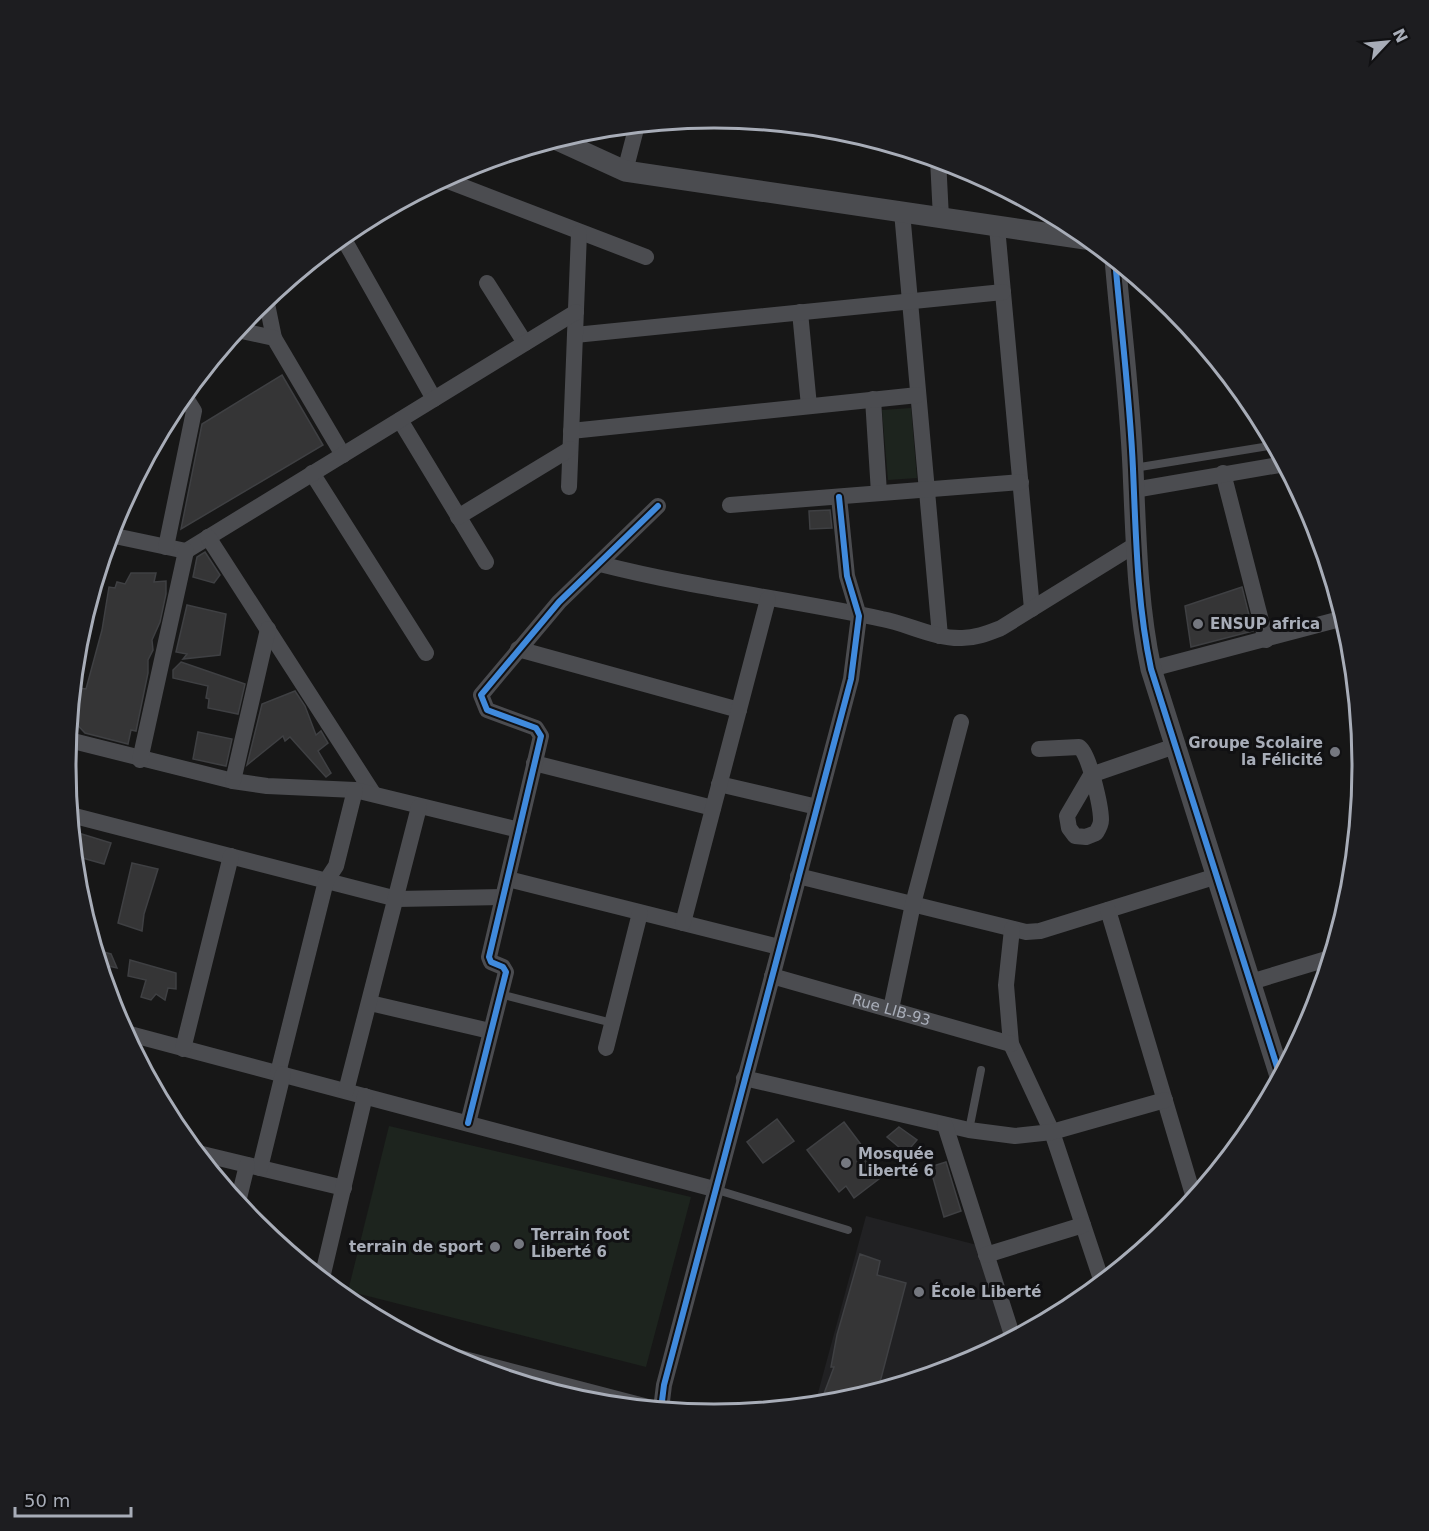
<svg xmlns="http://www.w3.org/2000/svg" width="1429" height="1531" viewBox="0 0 1429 1531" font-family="'DejaVu Sans',sans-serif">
  <rect width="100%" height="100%" fill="#171717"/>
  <polygon fill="#212123" points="866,1216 977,1245 1008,1340 962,1365 841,1402 815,1404"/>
  <g fill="#1d241e">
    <polygon points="911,408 917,478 888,480 882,410"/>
    <polygon points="389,1126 691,1197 646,1367 348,1291"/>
  </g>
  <g fill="#353536" stroke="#3f4043" stroke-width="1.5">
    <polygon points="282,375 323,445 181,529 202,424"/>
    <polygon points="830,510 832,528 810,529 809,511"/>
    <polygon points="205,552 220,575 214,583 193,577 197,557"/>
    <polygon points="131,573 156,573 154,582 166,581 166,594 160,622 152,640 153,650 148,660 148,673 136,731 131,730 128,744 85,733 71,718 74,687 86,689 102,630 109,587 115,588 117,582 125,584"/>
    <polygon points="1242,587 1253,631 1191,647 1185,606"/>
    <polygon points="187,605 226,614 220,655 183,659 187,654 176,652"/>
    <polygon points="181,662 245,684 238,714 208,708 209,699 206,698 208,686 173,678 173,670"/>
    <polygon points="295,691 305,706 316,735 321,731 328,743 318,751 331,773 326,777 290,737 285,741 283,736 247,765 262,704"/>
    <polygon points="198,732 232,739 226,766 193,759"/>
    <polygon points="72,831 111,843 104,864 75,856"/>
    <polygon points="132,863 158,869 144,914 142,931 118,923"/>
    <polygon points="96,950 111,954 117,968 100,964"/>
    <polygon points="130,960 176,973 176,989 168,988 165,1000 156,994 151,1000 141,997 146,980 128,976"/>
    <polygon points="777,1119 794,1141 763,1163 747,1142"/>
    <polygon points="844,1122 884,1175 854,1198 846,1186 839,1192 807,1150"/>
    <polygon points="899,1127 917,1140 906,1153 887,1137"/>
    <polygon points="946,1162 961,1211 944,1217 930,1167"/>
    <polygon points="860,1254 880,1261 877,1275 906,1283 878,1390 863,1395 848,1391 846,1400 835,1402 822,1399 834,1367 831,1367 837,1335"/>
  </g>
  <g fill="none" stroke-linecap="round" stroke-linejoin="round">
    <g stroke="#4b4c50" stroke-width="8">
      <polyline points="1134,468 1275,445"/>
      <polyline points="500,994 612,1023"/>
      <polyline points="969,1130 981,1070"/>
      <polyline points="714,1189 848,1230"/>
    </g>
    <g stroke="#4b4c50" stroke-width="16">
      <polyline points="938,159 941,218"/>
      <polyline points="625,171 637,125"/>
      <polyline points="443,179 646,257"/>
      <polyline points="902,212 940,636"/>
      <polyline points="997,227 1032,609"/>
      <polyline points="342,236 434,399"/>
      <polyline points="487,283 525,343"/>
      <polyline points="266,299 274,338"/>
      <polyline points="800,312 809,406"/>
      <polyline points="237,330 274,338 343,455"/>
      <polyline points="575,335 1003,292"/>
      <polyline points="873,399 879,493"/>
      <polyline points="400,420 486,562"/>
      <polyline points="571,431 918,395"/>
      <polyline points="312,473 426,653"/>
      <polyline points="1223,473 1266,640"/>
      <polyline points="569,487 579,233"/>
      <polyline points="1134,490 1285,464"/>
      <polyline points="730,505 1021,482"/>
      <polyline points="458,517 570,449"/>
      <polyline points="110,535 186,551 576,312"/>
      <polyline points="208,537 373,793"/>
      <polyline points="166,547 194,411 184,395"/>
      <path d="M 600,564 C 694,588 788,599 882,619 C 909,624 935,639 962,638 C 976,638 988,633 1001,628 L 1135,545"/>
      <polyline points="518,649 739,710"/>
      <polyline points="1151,669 1344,618"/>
      <polyline points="69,740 233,781 267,786 355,790 519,830"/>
      <path d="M 1039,749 L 1079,747 C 1089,752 1101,807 1101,820 C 1101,825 1099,828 1096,833 L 1086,837 L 1075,836 L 1069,828 L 1067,816 L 1091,775 L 1175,746"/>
      <polyline points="140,760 186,551"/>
      <polyline points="534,763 713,808"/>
      <polyline points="233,781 268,629"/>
      <polyline points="719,784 817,807"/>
      <polyline points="71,815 397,899 503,897"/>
      <polyline points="798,876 1026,932 1040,931 1217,876"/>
      <polyline points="508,879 779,947"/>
      <polyline points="1108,910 1194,1198"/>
      <polyline points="683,923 768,599"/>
      <polyline points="1012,929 1006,985 1011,1044 1052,1132 1102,1282"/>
      <path id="s1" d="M 772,976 L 1011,1044"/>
      <polyline points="1251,982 1330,958"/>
      <polyline points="370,1003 490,1031"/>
      <polyline points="891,1009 913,904 961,722"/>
      <polyline points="126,1033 714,1189"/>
      <polyline points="606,1048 640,913"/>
      <polyline points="183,1049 231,856"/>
      <polyline points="278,1073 326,881 336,866 355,790"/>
      <polyline points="744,1078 969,1130 1015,1136 1052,1132 1165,1100"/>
      <polyline points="346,1091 419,807"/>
      <polyline points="468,1123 506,972 503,967 491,962 489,957 541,736 536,728 487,710 481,695 559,602 658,506"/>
      <polyline points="945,1125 1013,1338"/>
      <polyline points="198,1153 344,1188"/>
      <polyline points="260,1168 283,1074"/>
      <polyline points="238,1202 247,1165"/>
      <polyline points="986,1255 1083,1225"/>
      <polyline points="322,1278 365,1096"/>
      <polyline points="449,1355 648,1407"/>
      <polyline points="661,1409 664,1385 851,679 859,616 847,576 839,497"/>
    </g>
    <g stroke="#4b4c50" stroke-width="21">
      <polyline points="555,139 625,171 1092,240"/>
      <path d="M 1115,259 C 1121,329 1130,399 1133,469 C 1136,537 1137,603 1151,669 L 1280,1076"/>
    </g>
    <g stroke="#111113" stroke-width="10">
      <g id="cycleway">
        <path d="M 1115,259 C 1121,329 1130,399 1133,469 C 1136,537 1137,603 1151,669 L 1280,1076"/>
        <polyline points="468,1123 506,972 503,967 491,962 489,957 541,736 536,728 487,710 481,695 559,602 658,506"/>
        <polyline points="661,1409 664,1385 851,679 859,616 847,576 839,497"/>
      </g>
    </g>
    <use href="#cycleway" stroke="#408adc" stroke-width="6"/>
  </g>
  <g fill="#757880" stroke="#111113" stroke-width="2">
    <circle cx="1198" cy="624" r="6"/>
    <circle cx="1335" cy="752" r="6"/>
    <circle cx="846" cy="1163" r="6"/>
    <circle cx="519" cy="1244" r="6"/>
    <circle cx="495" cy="1247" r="6"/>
    <circle cx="919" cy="1292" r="6"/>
  </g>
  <g text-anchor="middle" stroke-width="6" stroke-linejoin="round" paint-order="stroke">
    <g font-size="15" font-weight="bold" fill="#a8adb8" stroke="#111113" text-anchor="start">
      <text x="1210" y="629">ENSUP africa</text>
      <text x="1323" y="748" text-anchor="end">Groupe Scolaire<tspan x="1323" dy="17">la Félicité</tspan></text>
      <text x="858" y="1159">Mosquée<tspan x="858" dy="17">Liberté 6</tspan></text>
      <text x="531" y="1240">Terrain foot<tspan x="531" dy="17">Liberté 6</tspan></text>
      <text x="483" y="1252" text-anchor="end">terrain de sport</text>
      <text x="931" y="1297">École Liberté</text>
    </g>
    <g font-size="15" fill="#a8adb8" stroke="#111113">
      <text dy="5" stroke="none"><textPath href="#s1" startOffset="124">Rue LIB-93</textPath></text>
    </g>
  </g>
  <path d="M0 0H1429V1531H0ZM76 766a638 638 0 1 1 1276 0a638 638 0 1 1-1276 0Z" fill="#1d1d20" fill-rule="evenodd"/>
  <path fill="none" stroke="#a8adb8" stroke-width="3" d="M76 766a638 638 0 1 1 1276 0a638 638 0 1 1-1276 0Z"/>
  <g transform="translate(1387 42) rotate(64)" stroke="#111113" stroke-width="4.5" paint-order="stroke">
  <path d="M0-4.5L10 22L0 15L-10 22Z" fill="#a8adb8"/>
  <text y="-9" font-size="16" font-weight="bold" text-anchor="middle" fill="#a8adb8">N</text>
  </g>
  <path d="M15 1507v9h116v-9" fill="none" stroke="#a8adb8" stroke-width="3"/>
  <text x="24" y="1507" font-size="18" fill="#a8adb8" stroke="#111113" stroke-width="4.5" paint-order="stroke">50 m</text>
</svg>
